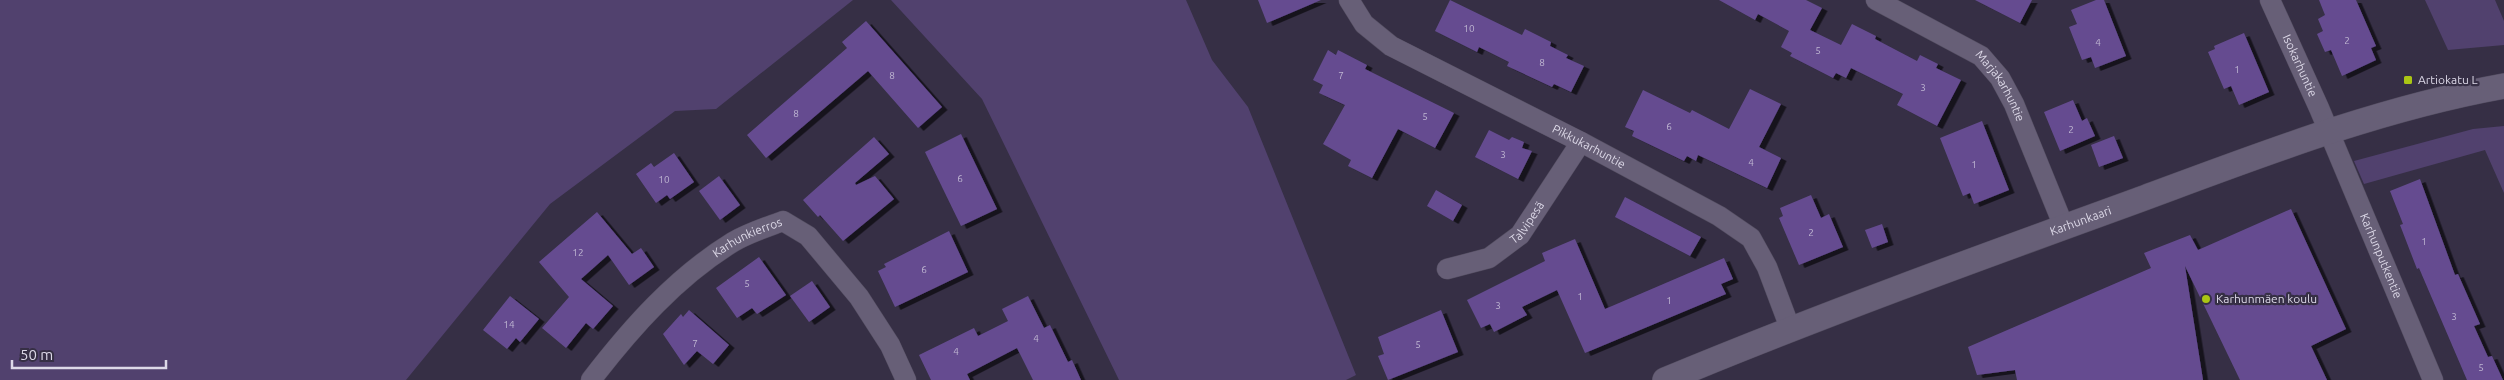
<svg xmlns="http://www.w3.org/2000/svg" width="2504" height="380" viewBox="0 0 2504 380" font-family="Ubuntu,sans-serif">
  <defs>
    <filter id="shadow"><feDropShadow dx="5.5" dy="3" stdDeviation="0" flood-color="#0009"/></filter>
  </defs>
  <rect width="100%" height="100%" fill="#362f45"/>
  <g fill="#51416e">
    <polygon points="0,0 853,0 716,109 675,111 550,204 406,380 0,380"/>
    <polygon points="891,0 1186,0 1212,60 1248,107 1356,375 1346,380 1119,380 982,99"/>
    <polygon points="2425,0 2495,0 2504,21 2504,45 2448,50"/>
    <polygon points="2504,126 2504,193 2485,150 2364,184 2354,161 2473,129"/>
  </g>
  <g fill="#654c90" filter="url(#shadow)">
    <polygon points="1258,0 1321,0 1267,23"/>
    <polygon points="1450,0 1522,35 1525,29 1551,42 1550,46 1568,55 1566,58 1584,66 1571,92 1554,84 1552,87 1507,66 1509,62 1479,47 1477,52 1435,31"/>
    <polygon points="1719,0 1806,0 1822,8 1810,30 1841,45 1852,24 1876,36 1875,39 1917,61 1920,55 1938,64 1936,68 1961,80 1937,126 1897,105 1903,94 1851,68 1846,78 1836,73 1833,78 1790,56 1792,53 1781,47 1789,31 1758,14 1755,20"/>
    <polygon points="1975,0 2032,0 2020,23"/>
    <polygon points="2096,0 2104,0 2126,56 2095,68 2091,57 2082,60 2069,27 2077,24 2071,10"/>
    <polygon points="2319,0 2356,0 2376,46 2371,48 2376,60 2342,76 2331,50 2325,52 2317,34 2323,31 2318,19 2325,15"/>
    <polygon points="866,21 942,107 918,128 868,71 766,158 747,135 847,48 842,42"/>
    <polygon points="2244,33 2269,92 2239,105 2231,86 2224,89 2208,52 2215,49 2214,46"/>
    <polygon points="1328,50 1336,55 1338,50 1367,65 1365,69 1454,113 1435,148 1398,129 1372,178 1348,166 1351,160 1323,144 1345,105 1319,93 1323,85 1313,80"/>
    <polygon points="1750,89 1781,104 1759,147 1781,158 1767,188 1698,155 1696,161 1687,156 1684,161 1632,136 1634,131 1625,127 1643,90 1690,113 1692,110 1729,129"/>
    <polygon points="2073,100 2082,121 2087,118 2095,136 2060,151 2044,112"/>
    <polygon points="1982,121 2009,190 1974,204 1970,193 1963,196 1940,138"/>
    <polygon points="1489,130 1509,140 1512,137 1524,142 1522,148 1532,151 1518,179 1475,157"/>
    <polygon points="961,134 997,209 961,226 925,152"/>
    <polygon points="2114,136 2123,158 2099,167 2091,145"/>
    <polygon points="874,137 889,154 855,183 856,185 875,176 894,199 843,241 820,215 818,217 803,200"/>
    <polygon points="674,153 694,182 670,199 667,195 656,203 636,174 651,163 654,167"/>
    <polygon points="719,176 740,205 720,220 699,191"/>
    <polygon points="2420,179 2455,275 2458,274 2480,324 2474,326 2488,357 2492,356 2503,380 2467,380 2419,268 2417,269 2400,225 2403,224 2390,191"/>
    <polygon points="1436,190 1462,205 1453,221 1427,206"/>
    <polygon points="1811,195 1821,218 1829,214 1843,247 1799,265 1779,218 1783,216 1780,208"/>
    <polygon points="1625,197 1701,237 1690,256 1615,217"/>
    <polygon points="2291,209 2346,329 2311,346 2327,380 2240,380 2185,266 2203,380 2017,380 2015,370 1977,375 1968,347 2151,268 2144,253 2190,235 2198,250"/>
    <polygon points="597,212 632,254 641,248 654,267 629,285 608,255 581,279 613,306 593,329 586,323 566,348 542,328 569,297 539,262"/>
    <polygon points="1882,224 1888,242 1872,248 1865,230"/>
    <polygon points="949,231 968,272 895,307 878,271 886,267 884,264"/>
    <polygon points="1575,239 1605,309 1724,258 1733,279 1721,284 1726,294 1585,353 1557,290 1522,307 1527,315 1494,332 1490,324 1481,328 1467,300 1545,261 1542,253"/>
    <polygon points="759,257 786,295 757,314 752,308 737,318 716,288"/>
    <polygon points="812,281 830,307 809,322 790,296"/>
    <polygon points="510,296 539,319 520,342 516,338 507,349 483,330"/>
    <polygon points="1028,296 1044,328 1050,325 1068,362 1072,360 1081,380 1033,380 1017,348 967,374 970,380 931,380 919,355 974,328 978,336 1008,321 1002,309"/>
    <polygon points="689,310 729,345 713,364 697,351 684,365 663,334 681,314 683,317"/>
    <polygon points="1441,310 1458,352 1388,380 1378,356 1384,354 1378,337"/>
  </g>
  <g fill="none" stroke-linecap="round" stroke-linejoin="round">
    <g stroke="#534d60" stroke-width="21">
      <g id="minor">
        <path id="s1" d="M 1349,0 L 1364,24 L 1391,46 L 1581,142 L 1719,216 L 1751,238 L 1767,267 L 1790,328"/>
        <path id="s2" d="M 1876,0 L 1981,56 L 2000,78 L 2014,104 L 2064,227"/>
        <path id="s3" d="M 2270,0 L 2319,108 L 2433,380"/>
        <path id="s4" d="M 1447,269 L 1489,258 L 1520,235 L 1581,142"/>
        <path id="s5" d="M 591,380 C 631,328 676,277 733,242 C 748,233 767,227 783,221 L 808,236 L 859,297 L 890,345 L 906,380"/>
      </g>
    </g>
    <g stroke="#534d60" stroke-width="26">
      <g id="tertiary">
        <path id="s6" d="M 1665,380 C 1819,316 1976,259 2133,202 C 2255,157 2376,109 2504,86"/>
      </g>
    </g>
    <use href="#minor" stroke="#675f77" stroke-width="20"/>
    <use href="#tertiary" stroke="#675f77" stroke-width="25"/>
  </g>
  <g fill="#abc614" stroke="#362f45" stroke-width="2">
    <rect x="2403" y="75" width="10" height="10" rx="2.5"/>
    <circle cx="2206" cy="299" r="5"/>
  </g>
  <g text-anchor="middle" stroke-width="4.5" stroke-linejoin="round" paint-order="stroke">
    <g font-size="10" fill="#bfb6d2">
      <text x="1469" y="32">10</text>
      <text x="2347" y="44">2</text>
      <text x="2098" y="46">4</text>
      <text x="1818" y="54">5</text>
      <text x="1542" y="66">8</text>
      <text x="2237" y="73">1</text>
      <text x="892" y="79">8</text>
      <text x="1341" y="79">7</text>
      <text x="1923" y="91">3</text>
      <text x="796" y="117">8</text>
      <text x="1425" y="120">5</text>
      <text x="1669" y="130">6</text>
      <text x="2071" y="133">2</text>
      <text x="1503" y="158">3</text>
      <text x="1751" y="166">4</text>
      <text x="1974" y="168">1</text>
      <text x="960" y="182">6</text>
      <text x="664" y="183">10</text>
      <text x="1811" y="236">2</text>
      <text x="2424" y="245">1</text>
      <text x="578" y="256">12</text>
      <text x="924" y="273">6</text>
      <text x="747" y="287">5</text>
      <text x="1580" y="300">1</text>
      <text x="1669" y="304">1</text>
      <text x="1498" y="309">3</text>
      <text x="2454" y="320">3</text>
      <text x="509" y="328">14</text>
      <text x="1036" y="342">4</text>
      <text x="695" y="347">7</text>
      <text x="1418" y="348">5</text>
      <text x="956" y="355">4</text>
      <text x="2481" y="371">5</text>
    </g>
    <g font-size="12" fill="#ddd9e8" stroke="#362f45">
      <text dy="4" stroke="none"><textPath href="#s3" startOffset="72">Isokarhuntie</textPath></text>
      <text dy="4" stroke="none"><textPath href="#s2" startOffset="155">Marjakarhuntie</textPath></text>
      <text dy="4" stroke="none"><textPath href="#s1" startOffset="285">Pikkukarhuntie</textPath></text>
      <text dy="4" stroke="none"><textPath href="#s4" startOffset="96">Talvipesä</textPath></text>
      <text dy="4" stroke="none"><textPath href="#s6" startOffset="445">Karhunkaari</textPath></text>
      <text dy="4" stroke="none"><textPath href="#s5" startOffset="214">Karhunkierros</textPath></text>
      <text dy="4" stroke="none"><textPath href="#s3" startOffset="279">Karhunputkentie</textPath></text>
    </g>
    <g font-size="12" fill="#ddd9e8" stroke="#362f45" text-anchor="start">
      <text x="2418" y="84">Artiokatu L</text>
      <text x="2216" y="303">Karhunmäen koulu</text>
    </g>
  </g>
  <path d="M12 360v8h154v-8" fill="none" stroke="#ddd9e8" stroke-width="2.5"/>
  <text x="20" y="360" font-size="15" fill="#ddd9e8" stroke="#362f45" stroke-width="4" paint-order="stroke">50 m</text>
</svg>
